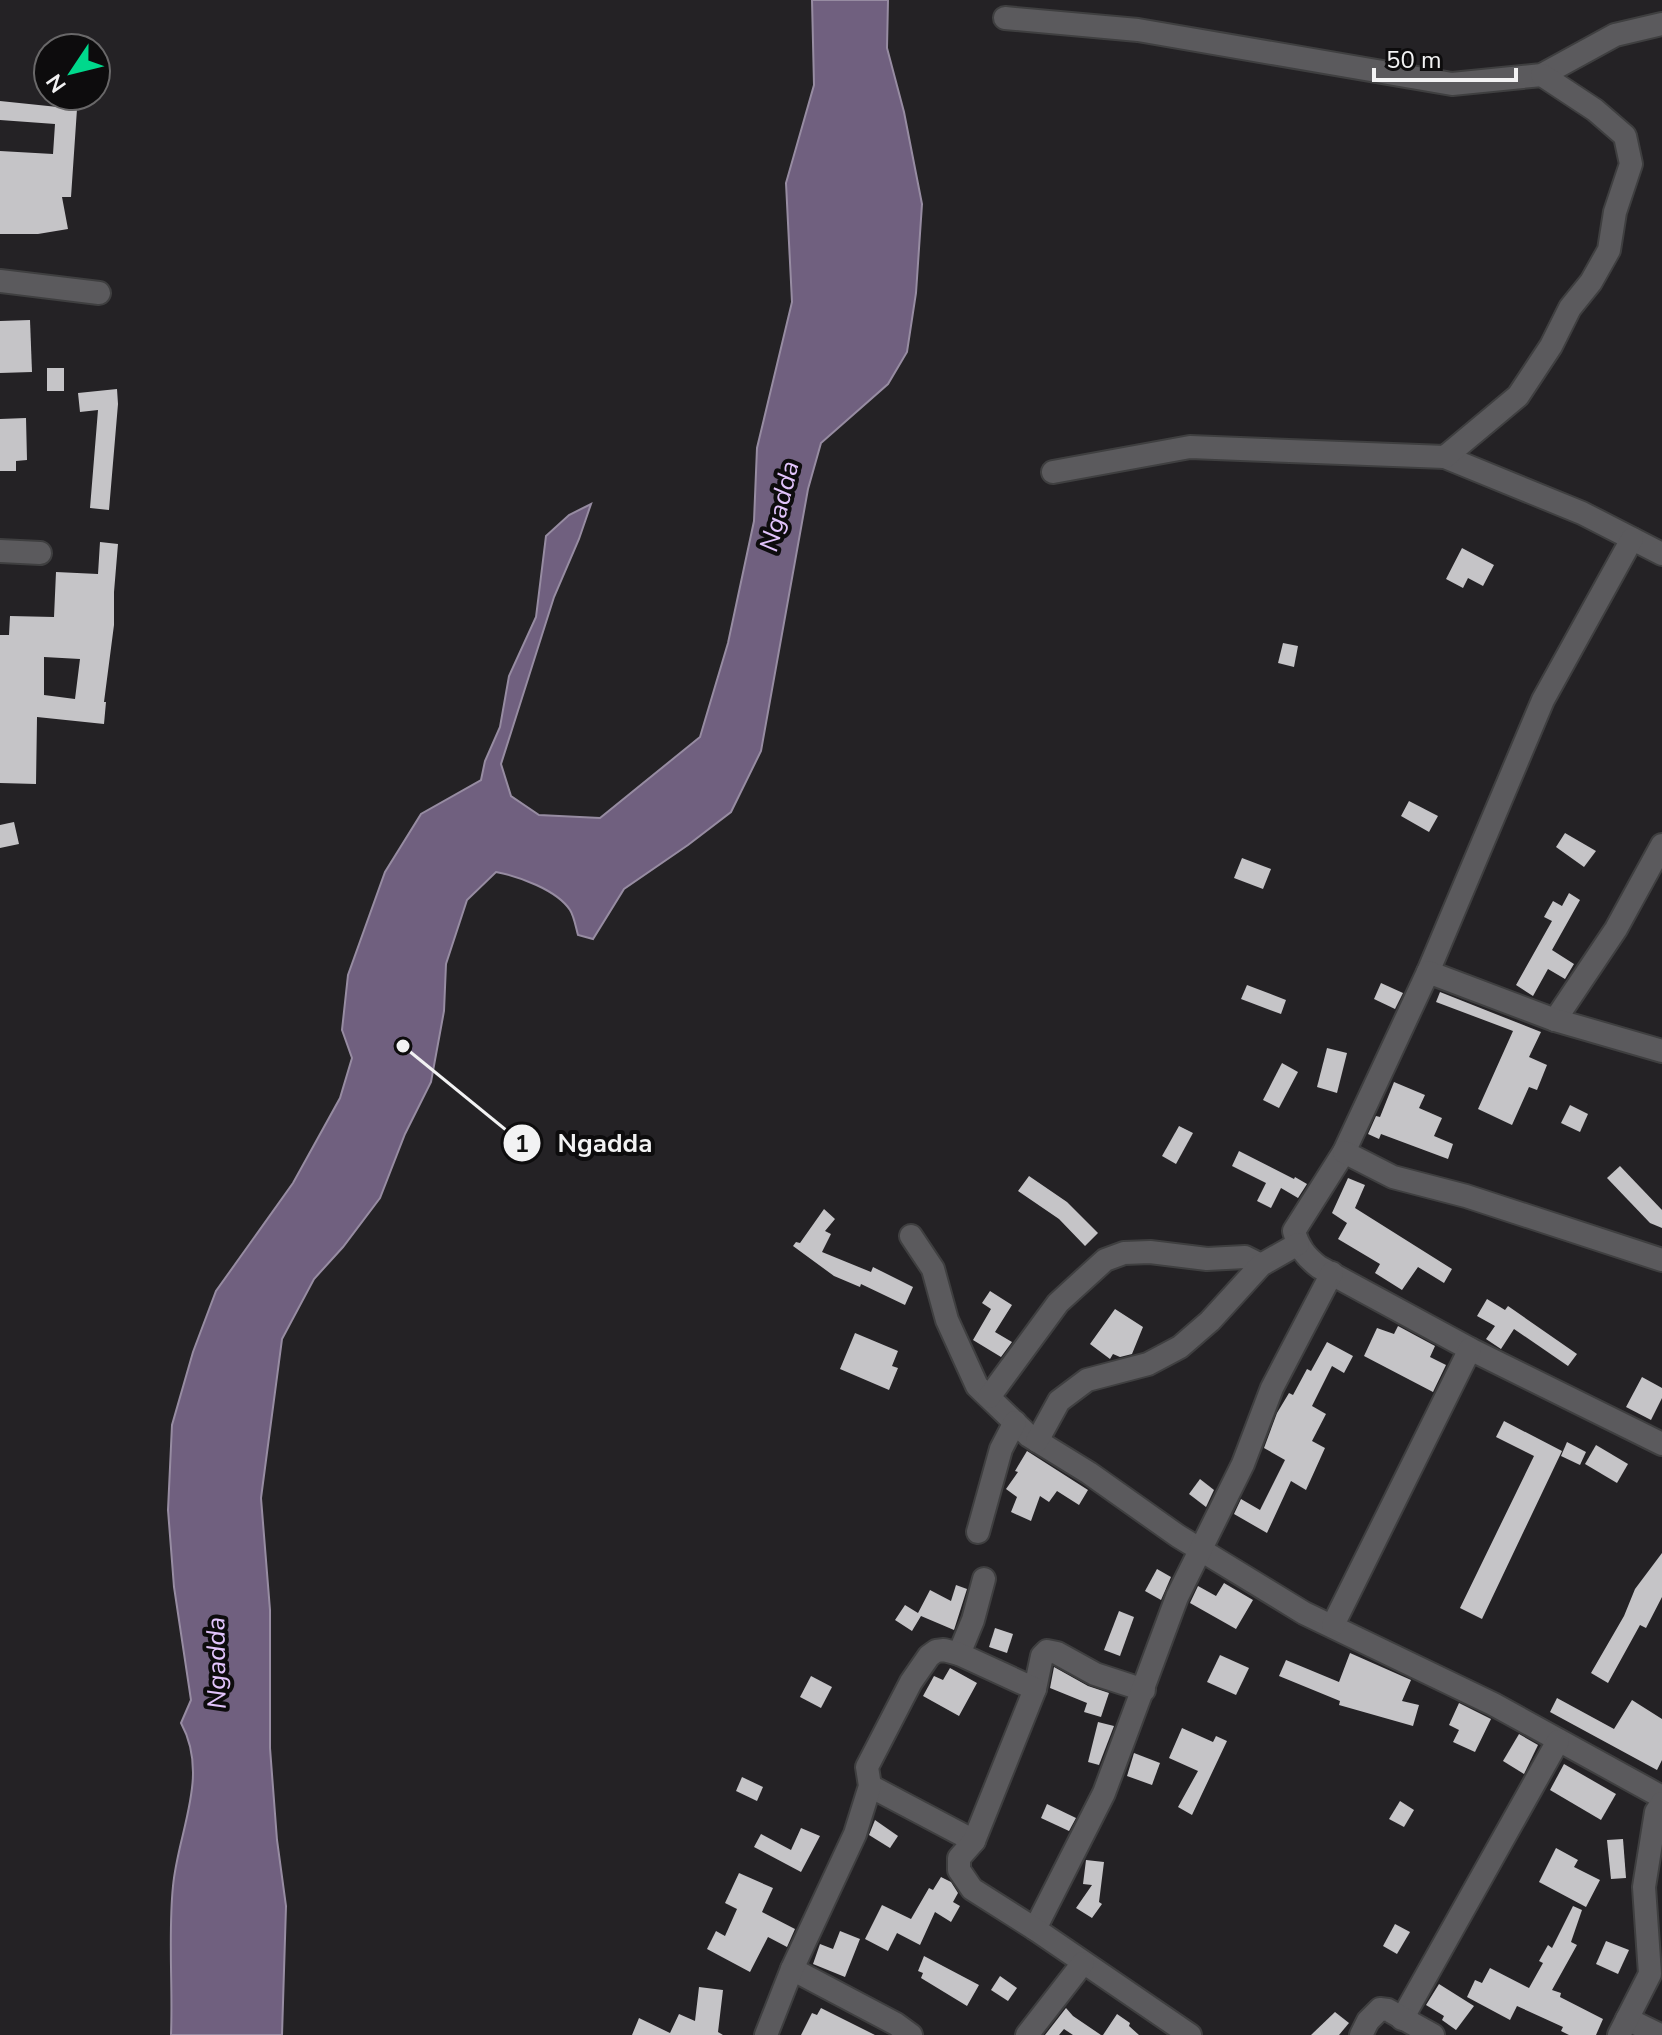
<svg xmlns="http://www.w3.org/2000/svg" width="1662" height="2035" viewBox="0 0 1662 2035" font-family="'Nunito Sans',sans-serif">
  <rect width="100%" height="100%" fill="#242225"/>
  <path fill="#70607f" stroke="#978ca2" stroke-width="2" d="M 812,0 L 888,0 L 887,48 L 904,112 L 922,204 L 916,293 L 907,352 L 888,384 L 821,443 L 808,489 L 761,751 L 731,812 L 688,845 L 624,889 L 593,939 L 578,935 C 576,928 574,916 570,910 C 557,890 518,876 496,872 L 467,900 L 446,964 L 444,1011 L 431,1082 L 405,1134 L 380,1198 L 343,1247 L 314,1279 L 282,1339 L 261,1498 L 270,1610 L 270,1748 L 277,1840 L 286,1906 L 282,2035 L 171,2035 C 173,1986 168,1935 173,1886 C 178,1831 210,1776 181,1723 L 191,1700 L 174,1587 L 168,1510 L 172,1425 L 193,1352 L 216,1291 L 293,1183 L 340,1098 L 352,1058 L 342,1030 L 348,975 L 385,872 L 421,814 L 481,780 L 485,761 L 500,727 L 509,676 L 536,617 L 546,536 L 569,515 L 591,504 L 579,539 L 554,597 L 501,764 L 511,796 L 539,815 L 600,818 L 700,737 L 728,643 L 754,521 L 757,448 L 792,302 L 786,183 L 814,85 Z"/>
  <g fill="#c5c4c7" fill-rule="evenodd">
    <polygon points="0,101 77,109 71,197 62,197 68,229 38,234 0,234 0,151 53,154 55,124 0,120"/>
    <polygon points="30,320 32,372 0,373 0,321"/>
    <rect x="47" y="368" width="17" height="23"/>
    <polygon points="117,389 118,404 109,510 90,508 98,410 80,412 78,393"/>
    <polygon points="26,418 27,460 16,461 16,471 0,471 0,419"/>
    <path d="M 100,542 L 118,544 L 114,592 L 114,625 L 104,702 L 106,702 L 104,724 L 37,717 L 36,784 L 0,783 L 0,635 L 9,635 L 10,616 L 54,617 L 56,572 L 98,574 ZM 44,657 L 80,659 L 75,699 L 44,695 Z"/>
    <polygon points="1462,548 1494,565 1483,586 1468,578 1463,588 1446,579"/>
    <polygon points="1283,643 1298,646 1294,667 1278,663"/>
    <polygon points="1409,801 1438,816 1429,832 1401,816"/>
    <polygon points="14,822 19,844 0,848 0,825"/>
    <polygon points="1565,833 1596,851 1584,867 1556,847"/>
    <polygon points="1242,858 1271,869 1263,889 1234,878"/>
    <polygon points="1569,893 1580,900 1552,950 1574,964 1565,979 1548,969 1533,996 1516,985 1552,921 1544,917 1553,901 1562,906"/>
    <polygon points="1381,983 1403,993 1395,1009 1374,999"/>
    <polygon points="1247,985 1286,1000 1281,1014 1241,999"/>
    <polygon points="1440,992 1541,1032 1529,1057 1547,1065 1537,1090 1529,1087 1512,1125 1478,1109 1513,1031 1436,1002"/>
    <polygon points="1327,1048 1347,1053 1337,1093 1317,1087"/>
    <polygon points="1282,1063 1298,1072 1279,1108 1263,1100"/>
    <polygon points="1394,1082 1425,1095 1419,1108 1442,1118 1434,1136 1453,1144 1448,1159 1381,1134 1379,1139 1368,1134 1376,1116 1380,1117"/>
    <polygon points="1570,1105 1588,1114 1580,1132 1561,1123"/>
    <polygon points="1179,1126 1193,1133 1176,1164 1162,1156"/>
    <polygon points="1239,1151 1294,1179 1295,1177 1307,1184 1298,1198 1281,1188 1271,1208 1257,1201 1266,1183 1232,1166"/>
    <polygon points="1620,1166 1662,1210 1662,1228 1650,1223 1607,1178"/>
    <polygon points="1029,1176 1067,1202 1098,1233 1085,1246 1059,1219 1018,1191"/>
    <polygon points="1348,1178 1365,1185 1355,1208 1452,1269 1444,1283 1418,1267 1402,1290 1375,1273 1380,1264 1338,1239 1347,1223 1332,1213"/>
    <polygon points="824,1209 835,1219 825,1231 831,1234 822,1252 871,1272 873,1267 913,1287 905,1305 861,1284 860,1287 834,1276 793,1246 796,1242 800,1243"/>
    <polygon points="990,1291 1012,1305 995,1332 1012,1342 1001,1357 973,1340 991,1309 982,1303"/>
    <polygon points="1487,1299 1505,1310 1508,1306 1577,1354 1568,1366 1514,1329 1501,1349 1486,1339 1495,1326 1477,1316"/>
    <polygon points="1115,1309 1143,1327 1132,1354 1120,1357 1113,1354 1110,1359 1090,1344"/>
    <polygon points="1398,1326 1435,1346 1430,1357 1446,1365 1433,1392 1364,1356 1377,1328 1394,1334"/>
    <polygon points="855,1333 898,1351 892,1366 898,1368 889,1390 840,1369"/>
    <polygon points="1327,1342 1353,1356 1344,1373 1332,1366 1312,1406 1326,1414 1312,1441 1325,1448 1306,1490 1291,1481 1267,1533 1234,1514 1241,1499 1260,1510 1285,1460 1264,1448 1277,1413 1289,1393 1293,1395 1307,1369 1311,1371"/>
    <polygon points="1642,1377 1662,1388 1662,1398 1651,1420 1626,1407"/>
    <polygon points="1504,1421 1562,1451 1482,1619 1460,1608 1534,1456 1496,1437"/>
    <polygon points="1567,1442 1586,1452 1580,1465 1561,1456"/>
    <polygon points="1596,1445 1628,1464 1617,1483 1585,1464"/>
    <polygon points="1027,1451 1088,1490 1079,1505 1057,1491 1049,1502 1040,1496 1031,1521 1011,1512 1017,1497 1006,1489 1018,1472 1015,1471"/>
    <polygon points="1200,1479 1214,1490 1206,1507 1189,1494"/>
    <polygon points="1662,1553 1662,1597 1646,1628 1640,1625 1608,1683 1591,1673 1624,1616 1635,1589"/>
    <polygon points="1157,1569 1171,1577 1161,1600 1145,1591"/>
    <polygon points="1224,1583 1253,1600 1236,1629 1190,1603 1198,1586 1216,1596"/>
    <polygon points="956,1585 967,1589 954,1630 921,1616 912,1631 895,1620 905,1605 918,1613 930,1590 951,1601"/>
    <polygon points="1119,1611 1134,1617 1120,1656 1104,1650"/>
    <polygon points="995,1628 1013,1634 1007,1653 989,1647"/>
    <polygon points="1350,1653 1411,1680 1402,1701 1419,1705 1413,1726 1339,1705 1340,1701 1279,1676 1286,1660 1339,1682"/>
    <polygon points="1220,1655 1249,1668 1236,1695 1207,1682"/>
    <polygon points="1054,1667 1088,1686 1109,1693 1101,1717 1084,1712 1087,1703 1050,1688"/>
    <polygon points="950,1668 977,1683 959,1716 923,1696 934,1676 943,1680"/>
    <polygon points="811,1676 832,1687 821,1708 800,1697"/>
    <polygon points="1557,1698 1614,1729 1632,1700 1662,1719 1662,1760 1657,1770 1550,1712"/>
    <polygon points="1459,1703 1491,1719 1475,1752 1453,1742 1459,1730 1449,1725"/>
    <polygon points="1098,1722 1114,1726 1099,1765 1088,1762"/>
    <polygon points="1182,1728 1213,1742 1216,1736 1227,1741 1192,1815 1178,1807 1198,1771 1169,1758"/>
    <polygon points="1519,1734 1538,1745 1524,1774 1503,1761"/>
    <polygon points="1134,1753 1160,1763 1152,1785 1127,1776"/>
    <polygon points="1564,1764 1616,1794 1601,1820 1550,1790"/>
    <polygon points="742,1777 763,1787 757,1801 736,1791"/>
    <polygon points="1400,1801 1414,1810 1404,1827 1389,1819"/>
    <polygon points="1047,1804 1076,1818 1069,1831 1041,1818"/>
    <polygon points="875,1820 898,1836 890,1848 869,1835"/>
    <polygon points="801,1828 820,1836 801,1872 754,1847 761,1834 791,1850"/>
    <polygon points="1623,1839 1626,1878 1611,1879 1607,1840"/>
    <polygon points="1556,1848 1578,1860 1574,1867 1600,1880 1586,1907 1539,1882"/>
    <polygon points="1086,1860 1104,1862 1099,1902 1102,1904 1092,1918 1076,1908 1092,1885 1083,1884"/>
    <polygon points="739,1873 773,1888 762,1912 795,1929 787,1947 768,1937 750,1972 707,1949 716,1931 725,1936 737,1909 725,1903"/>
    <polygon points="941,1877 951,1882 958,1893 953,1902 960,1906 951,1922 935,1912 920,1945 897,1933 888,1951 865,1939 882,1905 911,1919 929,1888 933,1890"/>
    <polygon points="1573,1906 1582,1910 1571,1942 1577,1945 1552,1990 1561,1993 1560,1997 1603,2019 1596,2035 1569,2035 1561,2031 1563,2027 1517,2006 1510,2020 1467,1997 1475,1980 1482,1983 1490,1968 1529,1988 1543,1963 1539,1961 1548,1945 1552,1948"/>
    <polygon points="1395,1924 1410,1932 1397,1954 1383,1946"/>
    <polygon points="840,1931 860,1939 845,1977 813,1964 820,1944 833,1949"/>
    <polygon points="1606,1941 1629,1950 1618,1974 1596,1964"/>
    <polygon points="924,1956 979,1985 967,2006 921,1978 923,1973 918,1971"/>
    <polygon points="1000,1976 1017,1988 1008,2001 991,1990"/>
    <polygon points="1439,1984 1474,2006 1456,2030 1442,2020 1444,2016 1426,2005"/>
    <polygon points="699,1987 723,1990 718,2032 723,2035 632,2035 639,2018 670,2033 679,2014 695,2021"/>
    <polygon points="821,2008 875,2035 801,2035 812,2013 817,2015"/>
    <polygon points="1066,2008 1073,2016 1101,2035 1073,2035 1064,2029 1059,2035 1045,2035"/>
    <polygon points="1335,2012 1349,2023 1339,2035 1311,2035"/>
    <polygon points="1117,2014 1130,2023 1129,2026 1139,2035 1103,2035"/>
  </g>
  <g fill="none" stroke-linecap="round" stroke-linejoin="round">
    <g stroke="#3f3f40" stroke-width="26">
      <g id="street">
        <polyline points="1005,18 1138,30 1452,84 1542,75 1615,35 1662,24"/>
        <polyline points="0,281 99,293"/>
        <polyline points="1445,457 1582,513 1662,554"/>
        <polyline points="1053,472 1190,447 1445,457 1518,396 1551,346 1570,308 1591,282 1609,250 1615,212 1631,164 1625,136 1595,110 1542,75"/>
        <polyline points="0,551 40,553"/>
        <polyline points="1428,972 1543,700 1632,539"/>
        <polyline points="1555,1020 1616,929 1662,845"/>
        <path d="M 1662,1051 L 1555,1020 L 1428,972 L 1344,1152 L 1294,1231 C 1298,1247 1306,1257 1319,1267 L 1470,1349 L 1662,1444"/>
        <polyline points="1344,1152 1393,1177 1466,1196 1662,1260"/>
        <polyline points="911,1236 933,1269 947,1320 977,1386 1029,1436 1089,1473 1178,1536 1304,1613 1493,1704 1662,1797"/>
        <polyline points="989,1397 1058,1303 1105,1260 1124,1253 1150,1252 1207,1259 1245,1257 1261,1265"/>
        <polyline points="1037,1441 1059,1401 1087,1380 1148,1364 1180,1347 1210,1321 1261,1265 1298,1244"/>
        <polyline points="978,1532 1001,1449 1015,1422"/>
        <polyline points="1333,1625 1470,1349"/>
        <polyline points="959,1654 973,1620 984,1579"/>
        <polyline points="1035,1689 1042,1656 1047,1651 1057,1653 1095,1674 1144,1690"/>
        <polyline points="870,1786 974,1841"/>
        <polyline points="1035,1929 1104,1793 1177,1597 1243,1464 1272,1388 1332,1273"/>
        <polyline points="792,1969 896,2024 911,2035"/>
        <polyline points="1402,2019 1558,1741"/>
        <polyline points="1627,2019 1660,2035"/>
        <polyline points="766,2035 792,1969 855,1834 870,1786 867,1767 911,1682 929,1656 936,1651 944,1650 959,1654 1035,1689 974,1841 959,1858 959,1870 972,1889 1035,1929 1190,2035"/>
        <polyline points="1027,2035 1083,1963"/>
        <polyline points="1361,2035 1368,2021 1380,2009 1388,2010 1433,2035"/>
        <polyline points="1619,2035 1650,1974 1644,1887 1656,1812 1662,1803"/>
      </g>
    </g>
    <use href="#street" stroke="#5b5a5d" stroke-width="22"/>
  </g>
  <g text-anchor="middle" stroke-width="8" stroke-linejoin="round" paint-order="stroke">
    <g font-size="26" font-style="italic" fill="#e2c4fc" stroke="#0d0c0d">
      <text transform="translate(779 506) rotate(-76)" y="9">Ngadda</text>
      <text transform="translate(216 1663) rotate(-91)" y="9">Ngadda</text>
    </g>
  </g>
  <path fill="none" stroke="#f2f2f3" stroke-width="3" d="M403 1046L522 1143"/>
  <g fill="#f2f2f3" stroke="#0d0c0d" stroke-width="3">
    <circle cx="403" cy="1046" r="8"/>
    <circle cx="522" cy="1143" r="20"/>
  </g>
  <g font-size="24" text-anchor="middle" font-weight="bold" fill="#111">
    <text x="522" y="1152">1</text>
  </g>
  <g font-size="26" text-anchor="middle" font-weight="bold" fill="#f2f2f3" stroke="#0d0c0d" stroke-width="8" stroke-linejoin="round" paint-order="stroke">
    <text x="605" y="1152">Ngadda</text>
  </g>
  <g transform="translate(72 72) rotate(235)"><circle r="38" fill="#0d0c0d" stroke="#696869" stroke-width="2"/>
  <path d="M0-6L14 30L0 20L-14 30Z" fill="#00d98c"/>
  <text y="-12" font-size="22" font-weight="bold" text-anchor="middle" fill="#f2f2f3">N</text>
  </g>
  <path d="M1374 68v12h142v-12" fill="none" stroke="#f2f2f3" stroke-width="4"/>
  <text x="1386" y="68" font-size="24" fill="#f2f2f3" stroke="#0d0c0d" stroke-width="6" paint-order="stroke">50 m</text>
</svg>
